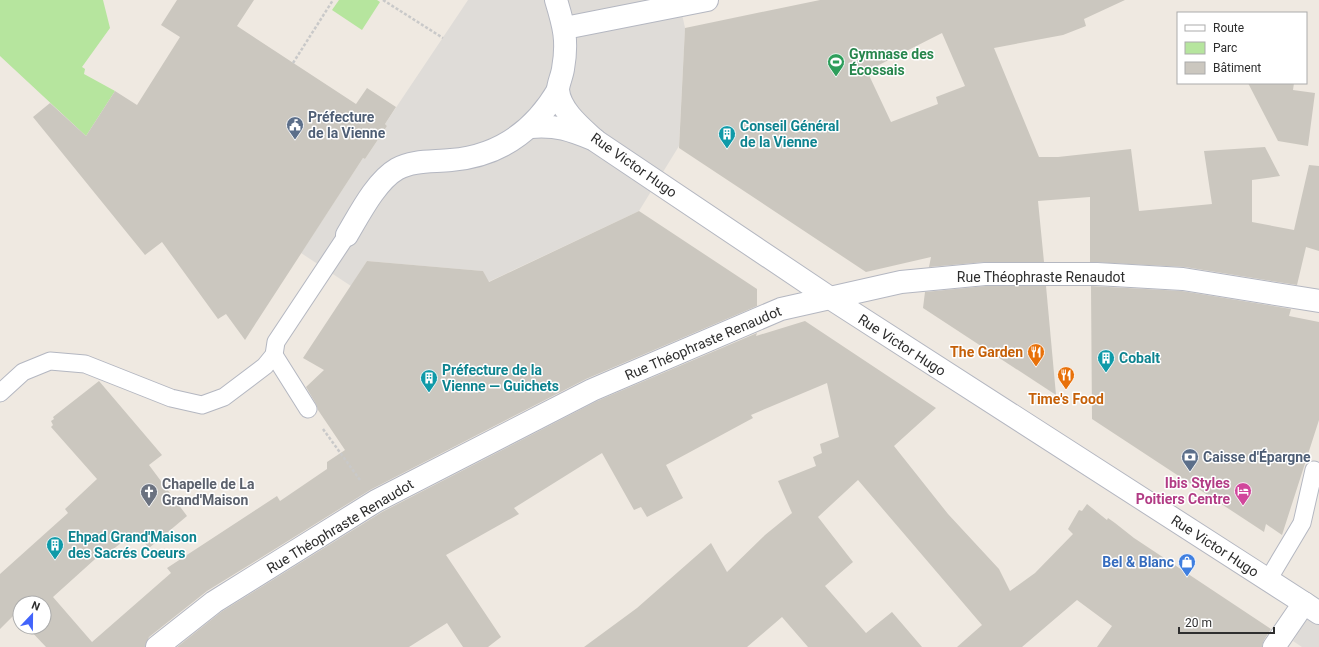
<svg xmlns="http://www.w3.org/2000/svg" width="1319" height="647" viewBox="0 0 1319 647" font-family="Roboto,sans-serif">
  <rect width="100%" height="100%" fill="#efe9e1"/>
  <g fill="#b6e59e">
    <polygon points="0,0 103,0 110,28 82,67 85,69 84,74 115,91 86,136 0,56"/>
    <polygon points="339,0 377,0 380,2 362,30 332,10"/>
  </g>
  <g fill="#dfdcd8">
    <polygon points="468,0 679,0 685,28 679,146 639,211 488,282 483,271 367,261 351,286 301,253 363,158 365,159 387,126 385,124"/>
    <polygon points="1319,599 1319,647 1302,647 1293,641"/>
  </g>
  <g fill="#cbc7bf" fill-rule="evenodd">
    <polygon points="177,0 254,0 237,26 356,104 367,88 396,107 385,124 387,126 365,159 363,158 245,340 226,314 218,319 162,242 145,255 33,117 50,103 86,136 115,91 137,105 180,37 161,25"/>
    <path d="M 820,0 L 1125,0 L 1084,19 L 1086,26 L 1063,35 L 994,48 L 1039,157 L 1058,157 L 1131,149 L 1139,211 L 1212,204 L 1204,151 L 1265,147 L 1280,176 L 1252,180 L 1252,222 L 1294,230 L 1309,165 L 1319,166 L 1319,251 L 1306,247 L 1297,285 L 1185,267 L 1090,262 L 1090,197 L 1038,201 L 1044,262 L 985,262 L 929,267 L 931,257 L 866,272 L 679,148 L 685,28 ZM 942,33 L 965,86 L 936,97 L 938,104 L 891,122 L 867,71 Z"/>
    <polygon points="1248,83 1294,83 1293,90 1315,93 1308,146 1278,141"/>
    <polygon points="639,211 757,289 757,306 586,379 370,490 207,591 149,637 145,647 46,647 27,627 44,627 44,603 20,603 20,619 15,614 0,629 0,574 68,513 65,509 97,479 51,427 53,425 51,421 54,419 53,417 99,381 162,455 149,465 187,516 149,548 135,532 107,554 104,551 53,597 92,642 171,573 167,568 277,496 280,501 327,469 327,462 345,450 318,410 316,404 306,387 324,370 303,358 367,261 483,271 489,282"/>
    <polygon points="986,286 1046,286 1056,395 923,308 925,292"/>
    <polygon points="1091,286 1182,291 1291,309 1289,316 1319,322 1319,420 1282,535 1266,524 1264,532 1092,419"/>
    <polygon points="805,321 936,408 894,446 948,514 999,569 1010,591 1035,573 1073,534 1068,529 1079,510 1082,511 1087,504 1107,520 1108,518 1115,523 1134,538 1271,629 1264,640 1262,647 1097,647 1112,626 1077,600 1022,647 957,647 982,625 858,480 818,517 853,562 825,586 866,633 892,612 922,647 808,647 782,617 747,647 584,647 637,608 711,543 727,572 765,535 792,513 778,481 816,466 813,457 822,453 820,444 839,437 827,383 751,415 753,418 666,465 683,498 647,517 641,507 634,510 602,453 514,508 519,514 446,555 501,637 488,647 463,647 447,623 409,647 177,647 221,612 382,512 597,401 757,333 756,336"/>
  </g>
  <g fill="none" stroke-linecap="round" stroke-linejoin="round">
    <g stroke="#b4b7c1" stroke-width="19">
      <g id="service">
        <polyline points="0,393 23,372 50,361 85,364 171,398 202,405 224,397 265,366 274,355"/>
        <polyline points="308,409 274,355 276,342 347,235"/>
        <polyline points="1268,580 1302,523 1314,470"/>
      </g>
    </g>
    <g stroke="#b4b7c1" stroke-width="24">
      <polyline id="pedestrian" points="1304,603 1319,613"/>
    </g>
    <g stroke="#b4b7c1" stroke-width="24">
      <g id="minor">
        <path d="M 531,127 C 558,125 570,130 595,140"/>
        <path d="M 347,235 C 359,215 376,181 397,169 C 413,160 433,162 451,160 C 499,156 534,131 558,90"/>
        <polyline points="830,298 1304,603 1274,647"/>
        <polyline points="830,298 901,282 985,274 1097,274 1183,279 1319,301"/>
      </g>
    </g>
    <g stroke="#b4b7c1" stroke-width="24">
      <g id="tertiary">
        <path d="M 556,0 C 564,26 568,41 563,69 C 562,76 558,84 558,90 C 560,111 582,128 596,141 L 830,298"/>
        <polyline points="565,28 707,0"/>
        <polyline points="157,647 214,602 376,501 592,390 781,309 830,298"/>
      </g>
    </g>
    <g stroke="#c9c9c9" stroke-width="2.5" stroke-dasharray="3 2" stroke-linecap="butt">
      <polyline points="383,0 443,38"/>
      <polyline points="293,63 333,0"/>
      <polyline points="323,429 360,480"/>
    </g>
    <use href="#service" stroke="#fff" stroke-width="17"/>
    <use href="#pedestrian" stroke="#fff" stroke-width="22"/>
    <use href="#minor" stroke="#fff" stroke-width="22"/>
    <use href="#tertiary" stroke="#fff" stroke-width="22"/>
  </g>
  <defs>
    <g id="stadium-pin" transform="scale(0.9)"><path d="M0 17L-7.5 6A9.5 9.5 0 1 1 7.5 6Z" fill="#2e9e5b" stroke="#fff"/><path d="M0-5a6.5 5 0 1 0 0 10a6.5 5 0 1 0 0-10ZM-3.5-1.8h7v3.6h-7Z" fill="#fff"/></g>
    <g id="civic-pin" transform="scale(0.9)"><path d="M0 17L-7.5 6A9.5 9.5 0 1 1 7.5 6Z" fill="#5c6f8a" stroke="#fff"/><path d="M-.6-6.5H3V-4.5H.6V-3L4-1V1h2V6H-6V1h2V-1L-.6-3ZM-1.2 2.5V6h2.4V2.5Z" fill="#fff"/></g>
    <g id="building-pin" transform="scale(0.9)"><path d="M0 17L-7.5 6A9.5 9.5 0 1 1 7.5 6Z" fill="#0f9aa8" stroke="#fff"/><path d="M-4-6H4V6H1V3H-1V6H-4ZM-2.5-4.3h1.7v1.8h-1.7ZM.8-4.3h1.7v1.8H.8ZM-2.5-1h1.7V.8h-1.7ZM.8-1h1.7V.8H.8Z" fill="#fff"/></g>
    <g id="restaurant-pin" transform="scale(0.9)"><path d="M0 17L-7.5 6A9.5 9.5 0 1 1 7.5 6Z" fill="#e8710a" stroke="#fff"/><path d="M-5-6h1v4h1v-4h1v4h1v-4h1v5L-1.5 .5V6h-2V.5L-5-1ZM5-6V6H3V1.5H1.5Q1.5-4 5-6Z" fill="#fff"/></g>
    <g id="bank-pin" transform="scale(0.9)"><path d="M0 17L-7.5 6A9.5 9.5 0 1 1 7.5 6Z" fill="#5c6f8a" stroke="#fff"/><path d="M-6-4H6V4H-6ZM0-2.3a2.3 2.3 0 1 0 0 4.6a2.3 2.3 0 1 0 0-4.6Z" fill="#fff"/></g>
    <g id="hotel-pin" transform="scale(0.9)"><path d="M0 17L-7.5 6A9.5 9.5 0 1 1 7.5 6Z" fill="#d1479c" stroke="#fff"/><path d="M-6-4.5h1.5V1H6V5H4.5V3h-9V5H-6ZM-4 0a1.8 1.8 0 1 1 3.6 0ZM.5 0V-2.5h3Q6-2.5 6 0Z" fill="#fff"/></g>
    <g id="church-pin" transform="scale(0.9)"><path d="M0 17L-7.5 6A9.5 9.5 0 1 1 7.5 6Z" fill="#6b7280" stroke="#fff"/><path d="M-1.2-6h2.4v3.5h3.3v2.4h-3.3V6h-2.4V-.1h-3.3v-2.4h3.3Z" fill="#fff"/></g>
    <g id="shop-pin" transform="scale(0.9)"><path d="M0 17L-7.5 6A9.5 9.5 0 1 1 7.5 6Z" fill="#3f7fe0" stroke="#fff"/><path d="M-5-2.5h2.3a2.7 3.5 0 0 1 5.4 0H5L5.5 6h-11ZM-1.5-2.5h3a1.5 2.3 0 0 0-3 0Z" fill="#fff"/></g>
  </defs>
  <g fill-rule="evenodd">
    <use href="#stadium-pin" x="836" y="62"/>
    <use href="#civic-pin" x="295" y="125"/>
    <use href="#building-pin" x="727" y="134"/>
    <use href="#restaurant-pin" x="1036" y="352"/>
    <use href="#building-pin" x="1106" y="358"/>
    <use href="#restaurant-pin" x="1066" y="375"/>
    <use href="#building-pin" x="429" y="378"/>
    <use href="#bank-pin" x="1190" y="457"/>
    <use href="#hotel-pin" x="1243" y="491"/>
    <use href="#church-pin" x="149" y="492"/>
    <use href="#building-pin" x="55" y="545"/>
    <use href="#shop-pin" x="1187" y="562"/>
  </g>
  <g text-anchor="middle" stroke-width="3" stroke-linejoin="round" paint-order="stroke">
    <g font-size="14" font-weight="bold" fill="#27864d" stroke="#fff" text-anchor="start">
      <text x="849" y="59">Gymnase des<tspan x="849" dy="16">Écossais</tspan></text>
    </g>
    <g font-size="14" font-weight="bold" fill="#4e5e75" stroke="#fff" text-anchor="start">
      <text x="308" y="122">Préfecture<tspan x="308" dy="16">de la Vienne</tspan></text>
      <text x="1203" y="462">Caisse d'Épargne</text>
    </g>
    <g font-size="14" font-weight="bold" fill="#0d838f" stroke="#fff" text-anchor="start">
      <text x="740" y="131">Conseil Général<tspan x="740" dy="16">de la Vienne</tspan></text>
      <text x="1119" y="363">Cobalt</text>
      <text x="442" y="375">Préfecture de la<tspan x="442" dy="16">Vienne — Guichets</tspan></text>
      <text x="68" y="542">Ehpad Grand'Maison<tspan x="68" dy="16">des Sacrés Coeurs</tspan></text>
    </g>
    <g font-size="14" fill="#2e2e2e" stroke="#fff">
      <text transform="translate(634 165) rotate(35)" y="5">Rue Victor Hugo</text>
      <text x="1041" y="282">Rue Théophraste Renaudot</text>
      <text transform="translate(703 343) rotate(-23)" y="5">Rue Théophraste Renaudot</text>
      <text transform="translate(902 345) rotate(33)" y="5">Rue Victor Hugo</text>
      <text transform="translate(340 526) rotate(-31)" y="5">Rue Théophraste Renaudot</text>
      <text transform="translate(1215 546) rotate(33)" y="5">Rue Victor Hugo</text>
    </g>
    <g font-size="14" font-weight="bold" fill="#c56008" stroke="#fff" text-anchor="end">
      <text x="1023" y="357">The Garden</text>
      <text x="1066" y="404" text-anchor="middle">Time's Food</text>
    </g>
    <g font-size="14" font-weight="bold" fill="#b23c85" stroke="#fff" text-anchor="end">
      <text x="1230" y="488">Ibis Styles<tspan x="1230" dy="16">Poitiers Centre</tspan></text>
    </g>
    <g font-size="14" font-weight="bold" fill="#5b616d" stroke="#fff" text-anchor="start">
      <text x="162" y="489">Chapelle de La<tspan x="162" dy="16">Grand'Maison</tspan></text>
    </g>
    <g font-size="14" font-weight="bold" fill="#366cbe" stroke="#fff" text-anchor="end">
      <text x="1174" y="567">Bel &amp; Blanc</text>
    </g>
  </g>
  <rect x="1177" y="12" width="130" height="72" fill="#ffffff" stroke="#ababab"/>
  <rect x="1185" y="25" width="20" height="6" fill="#ffffff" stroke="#ababab"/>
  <text x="1213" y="32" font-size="12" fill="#2e2e2e">Route</text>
  <rect x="1185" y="42" width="20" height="12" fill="#b6e59e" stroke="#ababab"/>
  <text x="1213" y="52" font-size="12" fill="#2e2e2e">Parc</text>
  <rect x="1185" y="62" width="20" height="12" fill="#cbc7bf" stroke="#ababab"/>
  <text x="1213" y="72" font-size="12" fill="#2e2e2e">Bâtiment</text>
  <g transform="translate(32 615) rotate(22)"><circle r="19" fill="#ffffff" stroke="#ababab"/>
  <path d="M0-3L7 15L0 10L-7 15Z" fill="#4264fb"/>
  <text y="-6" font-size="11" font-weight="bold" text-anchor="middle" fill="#2e2e2e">N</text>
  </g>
  <path d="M1179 627v6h95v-6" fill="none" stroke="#2e2e2e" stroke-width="2"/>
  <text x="1185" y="627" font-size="12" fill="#2e2e2e" stroke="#ffffff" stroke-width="3" paint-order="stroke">20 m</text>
</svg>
